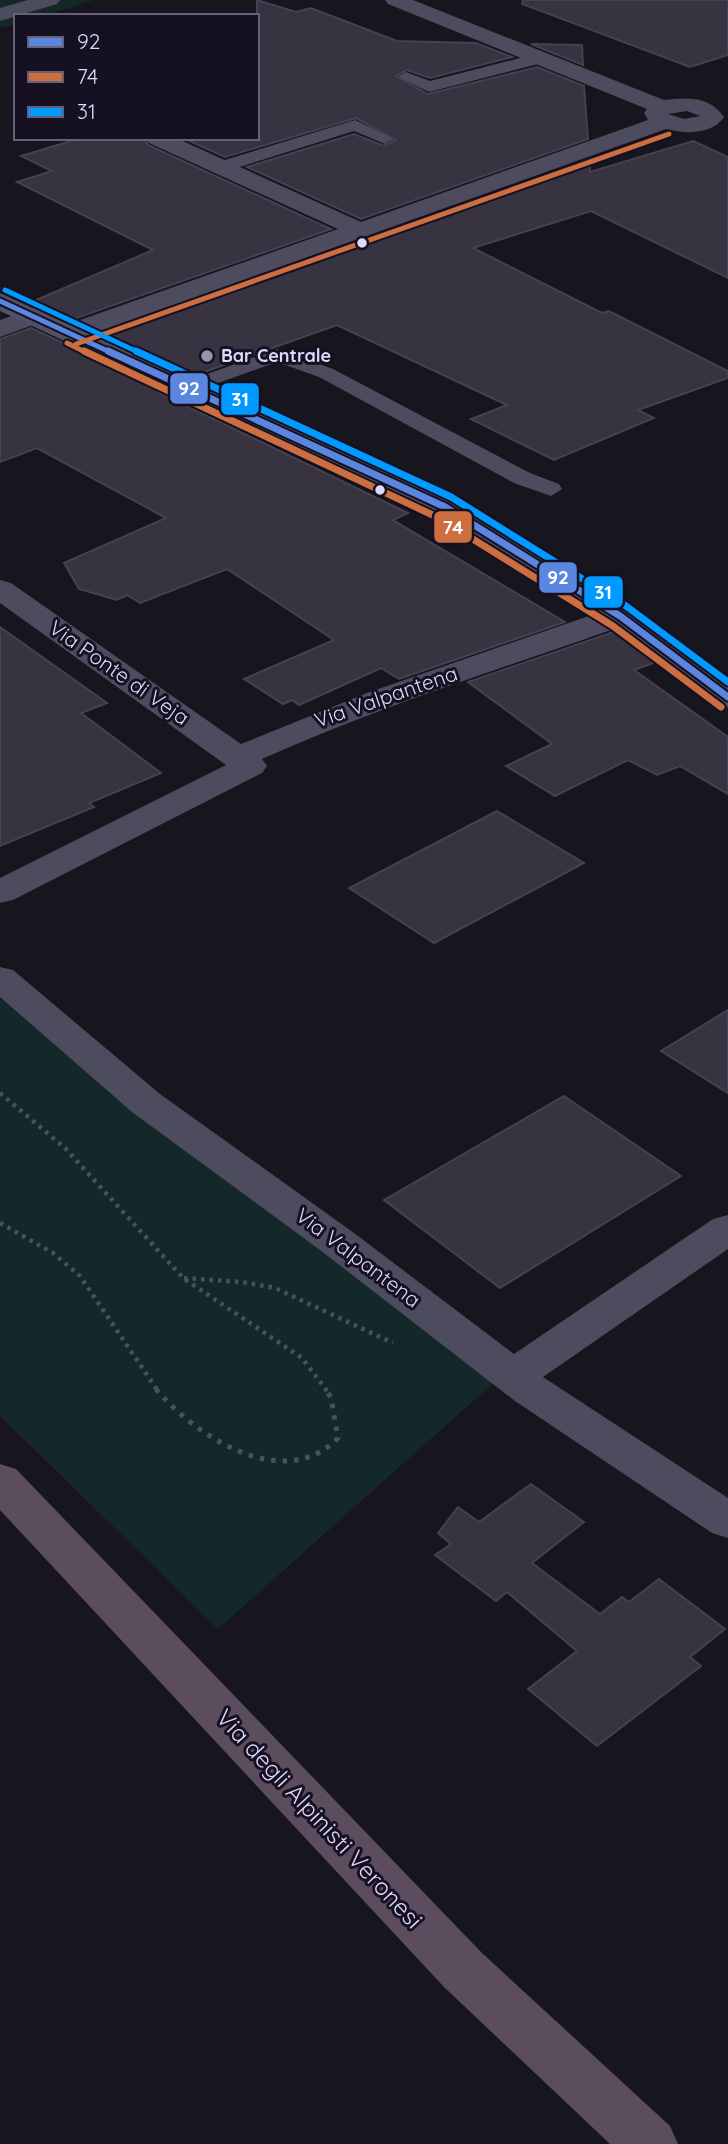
<svg xmlns="http://www.w3.org/2000/svg" width="728" height="2144" viewBox="0 0 728 2144" font-family="Quicksand,sans-serif">
  <rect width="100%" height="100%" fill="#17151e"/>
  <g fill="#152829">
    <polygon points="0,0 94,0 42,16 16,16 16,24 0,28"/>
    <polygon points="0,996 216,1174 499,1378 218,1629 0,1416"/>
  </g>
  <g fill="#373340" stroke="#454151" stroke-width="2">
    <polygon points="257,0 296,12 311,8 397,41 476,43 512,57 430,78 407,70 396,76 428,94 537,67 584,86 588,139 361,219 247,167 354,134 384,146 396,140 356,118 225,157 183,138 257,138"/>
    <polygon points="523,0 728,0 728,55 690,67 522,4"/>
    <polygon points="531,44 582,45 583,65"/>
    <polygon points="81,138 144,138 148,145 331,229 68,321 29,303 153,250 17,182 52,171 21,156"/>
    <polygon points="693,141 728,157 728,278 591,211 473,248 602,313 609,311 728,371 728,378 638,410 654,418 554,460 471,419 507,405 337,325 190,377 98,335 589,159 590,172"/>
    <polygon points="31,328 165,391 160,393 408,513 393,520 565,622 399,679 381,668 299,705 292,700 283,704 244,679 334,640 227,569 140,603 127,595 117,600 79,589 64,563 166,518 37,448 0,462 0,339"/>
    <polygon points="0,627 107,703 81,713 161,773 89,803 94,807 0,846"/>
    <polygon points="616,631 656,662 634,670 728,737 728,794 680,766 657,775 628,760 555,796 506,766 552,744 468,682"/>
    <polygon points="497,811 584,863 434,943 349,888"/>
    <polygon points="728,1010 728,1093 661,1051"/>
    <polygon points="564,1096 681,1176 500,1288 384,1200"/>
    <polygon points="531,1484 584,1522 532,1563 600,1614 622,1597 629,1602 659,1579 725,1629 690,1657 701,1666 597,1746 528,1689 577,1651 507,1592 496,1601 435,1555 451,1544 438,1533 458,1507 479,1522"/>
  </g>
  <g fill="none" stroke-linecap="round" stroke-linejoin="round">
    <g stroke="#49515d" stroke-width="4.5" stroke-dasharray="3.5 5" stroke-linecap="butt">
      <polyline points="0,1093 65,1148 183,1278 302,1358 327,1391"/>
      <polyline points="0,1223 53,1253 80,1276 158,1391"/>
      <polyline points="184,1278 242,1282 275,1288 393,1343"/>
    </g>
    <path stroke="#49515d" stroke-width="5" stroke-dasharray="4.5 7" stroke-linecap="butt" d="M 156,1389 C 195,1436 284,1494 338,1438 L 331,1398 L 326,1389"/>
    <g fill="#4d4b5e" fill-rule="evenodd">
      <polygon points="536,54 542,55 542,63 429,92 398,77 406,72 430,81"/>
      <polygon points="355,120 394,139 385,144 354,131 227,171 215,171 212,167 215,163"/>
      <polygon points="277,349 333,369 530,473 559,484 562,489 551,496 514,483 319,377 277,362 196,391 182,391 179,387 182,383"/>
    </g>
    <g fill="#4d4b5e" fill-rule="evenodd">
      <polygon points="28,0 60,0 57,4 0,21 0,8"/>
      <path d="M 385,0 L 413,0 L 664,100 C 687,97 710,96 724,117 C 712,135 685,134 666,129 L 81,338 L 63,338 L 59,332 L 63,326 L 338,229 L 149,143 L 146,138 L 176,138 L 361,222 L 648,120 L 644,113 L 647,109 L 388,4 ZM 687,111 L 700,116 L 684,119 L 668,114 Z"/>
      <polygon points="35,308 44,311 48,316 44,321 0,337 0,320"/>
      <path d="M 0,580 L 11,583 L 241,744 L 367,693 L 609,609 L 620,607 L 631,609 L 635,616 L 631,623 C 507,667 382,705 262,759 L 267,766 L 262,773 L 13,900 L 0,903 L 0,878 L 226,765 L 0,603 Z"/>
      <polygon points="0,967 13,970 160,1094 354,1233 514,1354 713,1219 728,1215 728,1249 543,1377 728,1498 728,1538 712,1533 515,1401 324,1253 132,1112 0,997"/>
    </g>
    <polygon fill="#525064" fill-rule="evenodd" points="0,293 455,501 631,609 728,682 728,707 717,704 609,623 435,513 0,311"/>
    <polygon fill="#5c4d5e" fill-rule="evenodd" points="0,1464 16,1469 482,1953 670,2126 678,2144 610,2144 444,1987 0,1510"/>
    <g stroke="#151122" stroke-width="9">
      <polyline id="bus-1-far1" points="0,301 112,353"/>
    </g>
    <g stroke="#151122" stroke-width="11">
      <polyline id="bus-1" points="108,351 445,507 620,616 728,697"/>
    </g>
    <g stroke="#151122" stroke-width="9">
      <g id="bus-2-far1">
        <polyline points="67,343 87,353"/>
        <polyline points="76,344 669,134"/>
      </g>
    </g>
    <g stroke="#151122" stroke-width="11">
      <polyline id="bus-2" points="84,351 439,518 613,626 721,707"/>
    </g>
    <g stroke="#151122" stroke-width="9">
      <polyline id="bus-3-far1" points="5,290 140,353"/>
    </g>
    <g stroke="#151122" stroke-width="11">
      <polyline id="bus-3" points="136,351 451,497 626,606 728,682"/>
    </g>
    <use href="#bus-1-far1" stroke="#5a86e0" stroke-width="5"/>
    <use href="#bus-1" stroke="#5a86e0" stroke-width="7"/>
    <use href="#bus-2-far1" stroke="#cc6e40" stroke-width="5"/>
    <use href="#bus-2" stroke="#cc6e40" stroke-width="7"/>
    <use href="#bus-3-far1" stroke="#09f" stroke-width="5"/>
    <use href="#bus-3" stroke="#09f" stroke-width="7"/>
  </g>
  <g fill="#ded8fa" stroke="#151122" stroke-width="2.5">
    <circle cx="362" cy="243" r="6"/>
    <circle cx="380" cy="490" r="6"/>
  </g>
  <circle fill="#9894ad" stroke="#151122" stroke-width="2.5" cx="207" cy="356" r="7"/>
  <g text-anchor="middle" stroke-width="6" stroke-linejoin="round" paint-order="stroke">
    <g font-size="18" font-weight="bold" fill="#ded8fa" stroke="#151122" text-anchor="start">
      <text x="221" y="362">Bar Centrale</text>
    </g>
    <g font-size="21" fill="#ded8fa" stroke="#151122">
      <text transform="translate(119 673) rotate(35)" y="7">Via Ponte di Veja</text>
      <text transform="translate(386 697) rotate(-19)" y="7">Via Valpantena</text>
      <text transform="translate(358 1258) rotate(37)" y="7">Via Valpantena</text>
    </g>
    <g font-size="24" fill="#ded8fa" stroke="#151122">
      <text transform="translate(319 1819) rotate(47)" y="8">Via degli Alpinisti Veronesi</text>
    </g>
  </g>
  <g stroke="#151122" stroke-width="2.5">
    <rect x="169" y="372" width="40" height="33" rx="7" fill="#5a86e0"/>
    <rect x="220" y="382" width="40" height="34" rx="7" fill="#09f"/>
    <rect x="433" y="510" width="40" height="34" rx="7" fill="#cc6e40"/>
    <rect x="538" y="561" width="40" height="33" rx="7" fill="#5a86e0"/>
    <rect x="583" y="575" width="41" height="34" rx="7" fill="#09f"/>
  </g>
  <g font-size="19" text-anchor="middle" font-weight="bold" fill="#fff">
    <text x="189" y="395">92</text>
    <text x="240" y="406">31</text>
    <text x="453" y="534">74</text>
    <text x="558" y="584">92</text>
    <text x="603" y="599">31</text>
  </g>
  <rect x="14" y="14" width="245" height="126" fill="#151122" stroke="#656178" stroke-width="2"/>
  <rect x="28" y="37" width="35" height="10" fill="#5a86e0" stroke="#656178" stroke-width="2"/>
  <text x="77" y="49" font-size="21" fill="#ded8fa">92</text>
  <rect x="28" y="72" width="35" height="10" fill="#cc6e40" stroke="#656178" stroke-width="2"/>
  <text x="77" y="84" font-size="21" fill="#ded8fa">74</text>
  <rect x="28" y="107" width="35" height="10" fill="#0099ff" stroke="#656178" stroke-width="2"/>
  <text x="77" y="119" font-size="21" fill="#ded8fa">31</text>
</svg>
